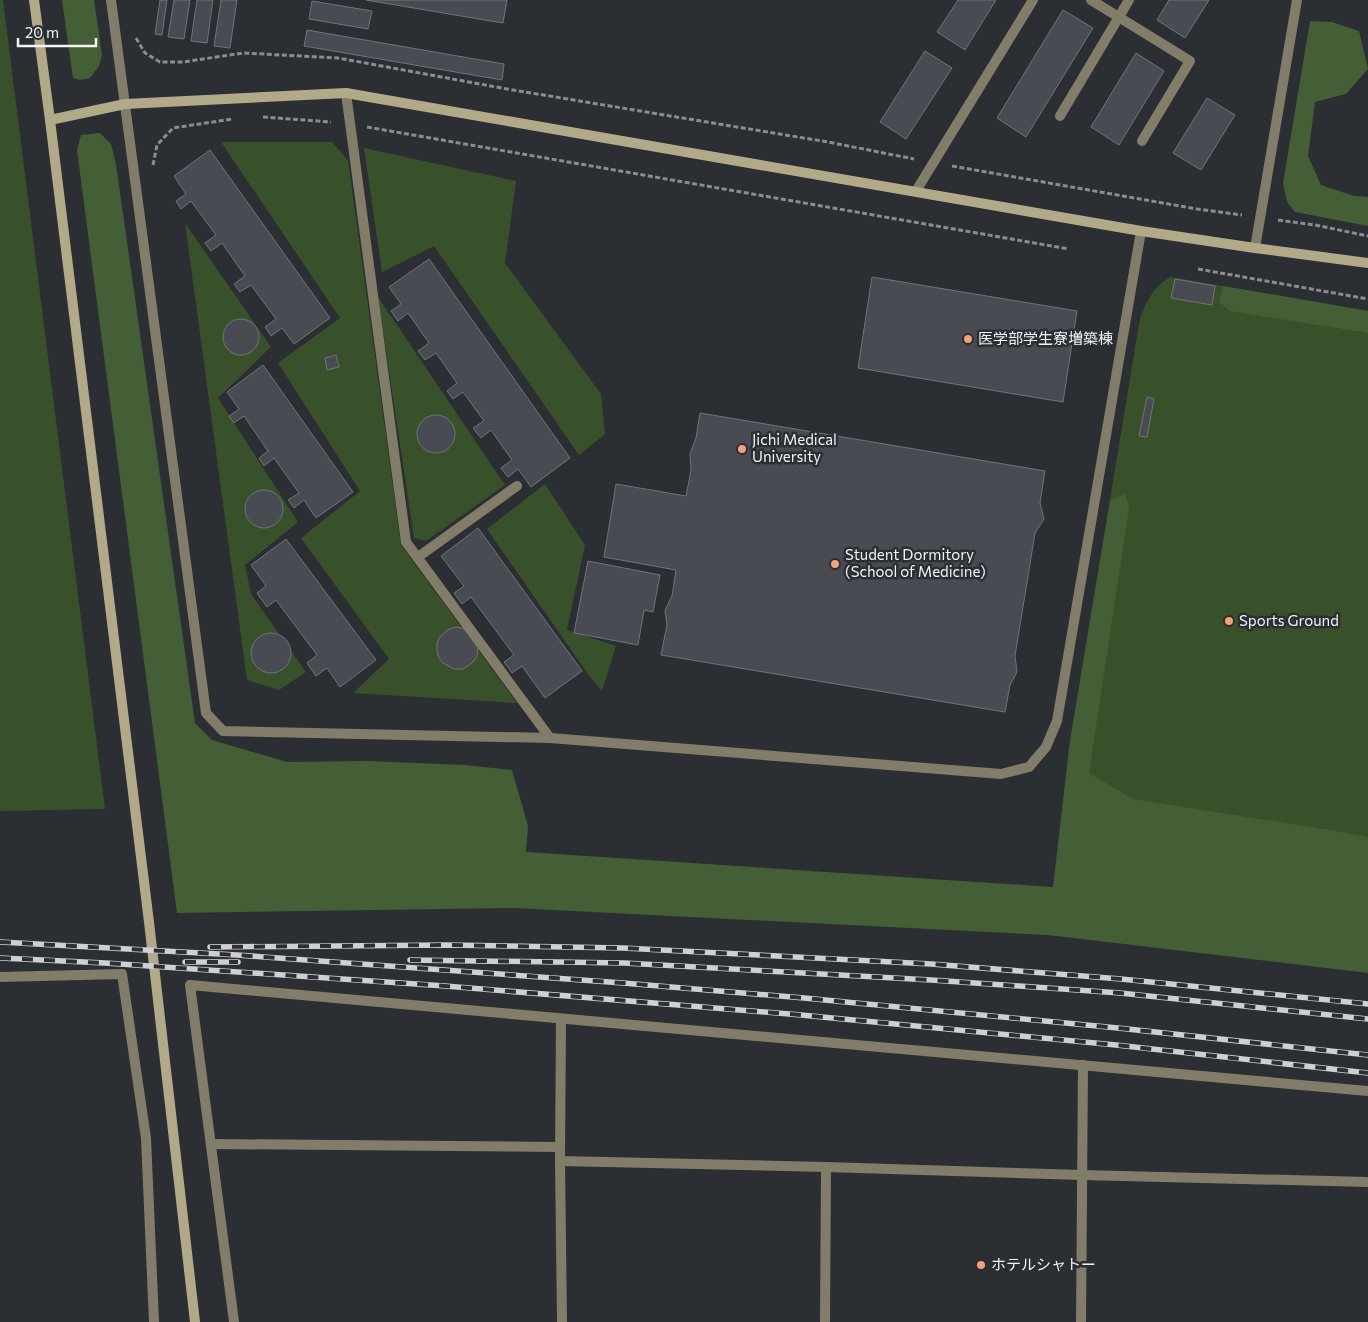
<svg xmlns="http://www.w3.org/2000/svg" width="1368" height="1322" viewBox="0 0 1368 1322" font-family="Commissioner,'Noto Sans JP',sans-serif">
  <rect width="100%" height="100%" fill="#2b2e33"/>
  <g fill="#39512b">
    <polygon points="0,0 3,0 105,809 0,811"/>
    <polygon points="221,142 332,142 348,160 401,545 517,703 353,693 389,659 301,538 360,491 278,363 340,318"/>
    <polygon points="364,148 516,181 505,263 601,394 605,434 579,455 434,246 382,272"/>
    <polygon points="185,223 271,347 218,398 298,522 245,565 251,594 306,672 279,690 247,680"/>
    <path d="M 1171,277 L 1368,311 L 1368,963 L 1048,935 L 1070,741 L 1140,318 C 1147,301 1154,285 1171,277 Z"/>
    <polygon points="378,297 505,485 426,541 414,538"/>
    <polygon points="545,484 585,545 567,630 616,646 602,691 588,674 487,529"/>
  </g>
  <g fill="#445e36">
    <polygon points="62,0 94,0 102,55 99,66 90,78 80,80 73,78"/>
    <polygon points="1310,21 1332,22 1359,31 1368,69 1346,94 1315,102 1308,156 1321,185 1354,196 1368,197 1368,226 1295,212 1287,202 1283,183"/>
    <polygon points="100,133 111,144 116,164 195,723 212,740 287,762 367,761 465,765 512,770 528,826 526,852 1053,887 1070,741 1110,501 1125,493 1129,508 1089,773 1133,799 1336,831 1368,837 1368,973 1048,935 514,908 177,913 77,150 81,135"/>
    <polygon points="1223,286 1368,311 1368,333 1230,311 1219,302"/>
  </g>
  <g fill="#484b51" stroke="#707479">
    <polygon points="160,0 167,0 162,35 155,34"/>
    <polygon points="174,0 190,0 184,39 168,37"/>
    <polygon points="197,0 213,0 207,43 191,41"/>
    <polygon points="221,0 237,0 230,48 214,46"/>
    <polygon points="366,0 507,0 503,23"/>
    <polygon points="958,0 996,0 965,50 937,32"/>
    <polygon points="1169,0 1209,0 1185,38 1157,20"/>
    <polygon points="312,1 372,11 368,29 309,19"/>
    <polygon points="1063,10 1093,28 1026,137 997,118"/>
    <polygon points="307,30 504,64 502,80 304,46"/>
    <polygon points="925,51 952,68 906,139 880,122"/>
    <polygon points="1136,53 1164,71 1119,145 1091,127"/>
    <polygon points="1207,98 1235,115 1201,170 1173,153"/>
    <polygon points="210,150 330,318 294,344 282,328 271,336 265,327 276,319 251,285 240,292 234,284 245,276 222,243 211,251 205,243 216,235 191,201 181,209 176,201 186,194 174,176"/>
    <polygon points="429,259 570,458 531,487 518,469 508,477 501,468 512,460 491,430 481,438 473,428 484,421 463,392 453,399 447,391 457,383 436,353 425,360 418,351 429,343 408,313 398,321 391,311 401,304 389,287"/>
    <polygon points="872,277 1077,311 1063,402 858,368"/>
    <polygon points="1175,279 1215,286 1212,305 1171,298"/>
    <circle cx="241" cy="337" r="18"/>
    <polygon points="336,355 339,367 327,370 325,358"/>
    <polygon points="263,365 353,492 316,518 304,500 294,508 288,500 299,493 274,458 264,466 259,458 268,451 244,416 234,423 229,416 239,409 227,392"/>
    <polygon points="1147,397 1154,399 1147,437 1139,436"/>
    <polygon points="700,413 1045,471 1040,503 1044,519 1035,533 1015,656 1017,672 1010,685 1005,712 661,655 667,625 665,610 672,596 676,570 604,557 616,484 686,496 691,470 690,454 696,438"/>
    <circle cx="436" cy="434" r="19"/>
    <circle cx="264" cy="509" r="19"/>
    <polygon points="478,528 582,671 545,698 522,666 512,673 504,662 514,655 471,597 462,604 454,593 464,586 441,556"/>
    <polygon points="286,539 376,660 340,687 327,668 316,676 307,663 317,655 276,600 267,607 257,593 266,586 251,565"/>
    <polygon points="588,561 660,575 653,612 644,610 638,645 574,633"/>
    <polygon points="456,627 463,628 478,642 478,649 477,656 473,662 468,666 462,669 454,669 443,663 439,658 437,651 437,644 439,638 444,633 449,629"/>
    <circle cx="271" cy="653" r="20"/>
  </g>
  <g fill="none" stroke-linecap="round" stroke-linejoin="round">
    <g stroke="#8a8c91" stroke-width="3" stroke-dasharray="5 2.5" stroke-linecap="butt">
      <polyline points="136,38 145,53 160,62 183,62 243,53 338,58 507,89 828,142 914,159"/>
      <polyline points="263,117 331,122"/>
      <polyline points="367,127 1069,249"/>
      <polyline points="153,165 157,145 173,128 232,119"/>
      <polyline points="952,166 1197,209 1242,215"/>
      <polyline points="1278,220 1315,225 1368,236"/>
      <polyline points="1198,269 1368,299"/>
    </g>
    <g stroke="#827d68" stroke-width="10">
      <polyline points="1091,0 1190,61 1142,141"/>
      <polyline points="346,93 406,542 550,738"/>
      <polyline points="1060,116 1129,0"/>
      <polyline points="916,191 1033,0"/>
      <polyline points="418,557 517,486"/>
    </g>
    <g stroke="#827d68" stroke-width="10">
      <polyline points="111,0 206,713 223,731 550,738 1001,774 1029,767 1046,747 1057,721 1141,231"/>
      <polyline points="1255,248 1297,0"/>
      <polyline points="0,977 122,974 146,1138 154,1322"/>
      <polyline points="561,1019 560,1161 826,1167"/>
      <polyline points="211,1144 560,1147"/>
      <polyline points="560,1161 562,1322"/>
      <polyline points="234,1322 190,985 1368,1091"/>
      <polyline points="825,1322 826,1167 1082,1175 1368,1182"/>
      <polyline points="1081,1322 1083,1065"/>
    </g>
    <g stroke="#b2a988" stroke-width="10">
      <polyline points="34,0 50,120 149,922 195,1322"/>
      <polyline points="50,120 125,104 346,93 1141,231 1255,248 1368,263"/>
    </g>
    <g stroke="#ced0d5" stroke-width="5.5">
      <g id="rail">
        <polyline points="0,942 237,955 623,983 804,998 1118,1028 1368,1055"/>
        <polyline points="210,947 447,945 623,948 931,964 1121,979 1368,1004"/>
        <polyline points="0,958 105,963 445,986 801,1015 1116,1045 1368,1073"/>
        <polyline points="410,960 624,963 931,980 1120,993 1368,1019"/>
        <polyline points="185,962 238,962"/>
      </g>
    </g>
    <use href="#rail" stroke="#2b2e33" stroke-width="4" stroke-dasharray="11" stroke-linecap="butt"/>
  </g>
  <g fill="#f1a27b" stroke="#2b2e33" stroke-width="2">
    <circle cx="968" cy="339" r="5"/>
    <circle cx="742" cy="449" r="5"/>
    <circle cx="835" cy="564" r="5"/>
    <circle cx="1229" cy="621" r="5"/>
    <circle cx="981" cy="1265" r="5"/>
  </g>
  <g text-anchor="middle" stroke-width="5" stroke-linejoin="round" paint-order="stroke">
    <g font-size="15" fill="#f1f3f7" stroke="#2b2e33" text-anchor="start">
      <text x="978" y="344">医学部学生寮増築棟</text>
      <text x="752" y="445">Jichi Medical<tspan x="752" dy="17">University</tspan></text>
      <text x="845" y="560">Student Dormitory<tspan x="845" dy="17">(School of Medicine)</tspan></text>
      <text x="1239" y="626">Sports Ground</text>
      <text x="991" y="1270">ホテルシャトー</text>
    </g>
  </g>
  <path d="M18 38v8h78v-8" fill="none" stroke="#f1f3f7" stroke-width="2.5"/>
  <text x="25" y="38" font-size="15" fill="#f1f3f7" stroke="#2b2e33" stroke-width="4" paint-order="stroke">20 m</text>
</svg>
